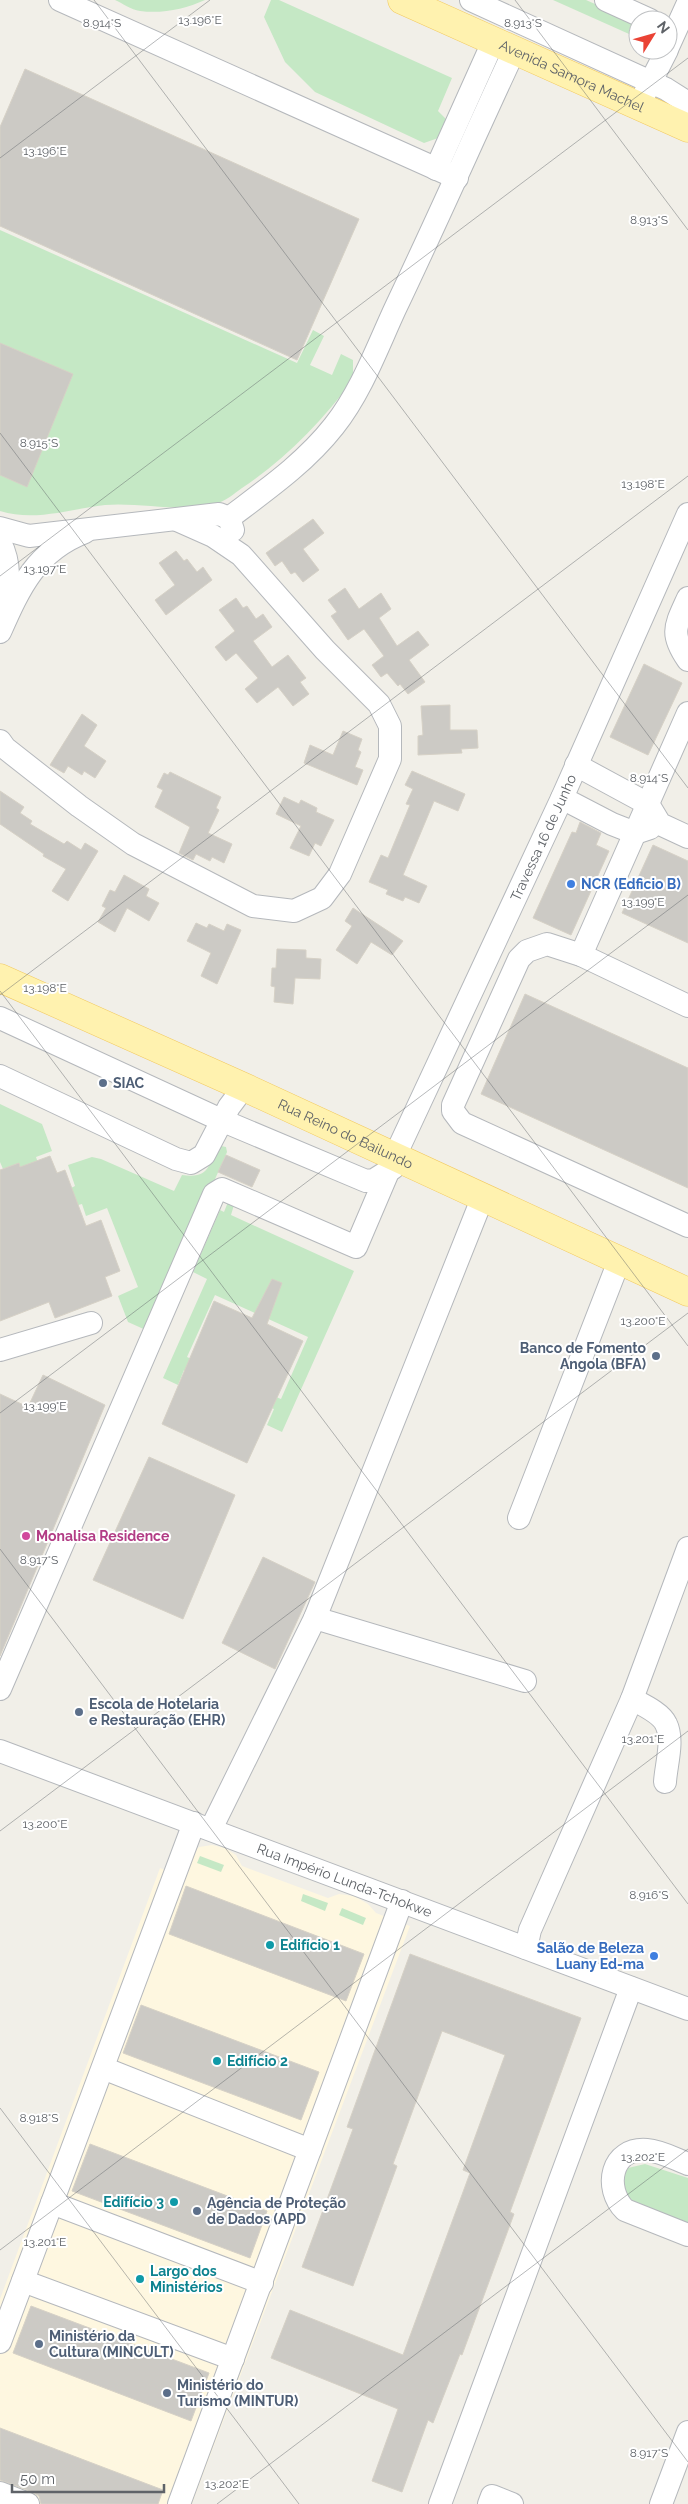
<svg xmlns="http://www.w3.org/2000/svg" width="688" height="2504" viewBox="0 0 688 2504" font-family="Raleway,sans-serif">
  <rect width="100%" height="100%" fill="#f1efe8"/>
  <polygon fill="#fef7e0" points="212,1845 225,1848 236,1855 242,1866 328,1898 339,1894 354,1896 368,1904 376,1913 410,1926 192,2504 0,2504 0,2299 160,1868 181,1876 191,1853 199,1847"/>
  <g fill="#c5e8c5">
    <path d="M 115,0 L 205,0 C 185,9 162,14 140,11 C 131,10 122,3 115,0 Z"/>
    <polygon points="271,0 279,0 452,78 438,111 448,121 441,137 424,143 315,92 285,62 264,17"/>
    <polygon points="553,0 586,0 638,23 638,38"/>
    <path d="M 0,230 L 297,363 L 313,330 L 324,336 L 310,365 L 332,375 L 341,354 L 353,360 L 353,380 C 321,422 286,459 242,488 C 234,494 225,501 216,504 C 184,513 139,502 105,505 C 70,509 35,522 0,511 Z"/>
    <polygon points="0,1104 42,1124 52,1151 36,1157 43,1178 27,1184 19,1163 3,1169 0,1162"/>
    <path d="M 221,1146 L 226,1147 L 227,1152 L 148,1331 L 128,1322 L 118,1296 L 138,1287 L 107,1208 L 86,1216 L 82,1204 L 71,1207 L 65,1191 L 75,1186 L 68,1165 L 92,1157 L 101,1159 L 174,1191 L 182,1175 C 212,1179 206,1164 221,1146 Z"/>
    <polygon points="228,1202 234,1205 231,1215 354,1271 282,1432 267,1425 274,1409 259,1403 264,1392 281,1399 308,1337 215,1295 187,1357 207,1366 201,1378 184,1370 178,1385 163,1378 207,1279 193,1272 220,1210 224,1212"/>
    <polygon points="200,1856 224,1865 221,1872 197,1863"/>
    <polygon points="303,1894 328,1903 325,1911 301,1901"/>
    <polygon points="342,1908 366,1918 363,1925 339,1915"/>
    <polygon points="645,2164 688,2178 688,2225 638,2206 624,2195 622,2178 628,2168"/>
  </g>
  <g fill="#cccac5" stroke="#d6d1c6">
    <polygon points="25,69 359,219 297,360 0,226 0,127"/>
    <polygon points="0,343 73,374 27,487 0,475"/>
    <polygon points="313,519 324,533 303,549 319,570 303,582 295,572 291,574 282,561 275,566 266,553"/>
    <polygon points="176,551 184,561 187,559 197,572 203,567 212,580 166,615 155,600 175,585 159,563"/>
    <polygon points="345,588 359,609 381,593 391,609 379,618 397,646 418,631 429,645 409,660 425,682 408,694 400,684 398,686 387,673 381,677 372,665 384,656 364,629 348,640 331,616 337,612 328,600"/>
    <polygon points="236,598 243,608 247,606 256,619 263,614 272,627 253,641 272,667 288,655 306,678 300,682 309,694 293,706 278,687 257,703 245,689 258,678 236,653 226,661 215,647 235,631 219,610"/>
    <polygon points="644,664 682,683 648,755 610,737"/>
    <polygon points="450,705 450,730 477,730 478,748 461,749 462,753 418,755 418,736 423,735 421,706"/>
    <polygon points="82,714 97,725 84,746 106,761 95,778 84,771 82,775 68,766 64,773 50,765"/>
    <polygon points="343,731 362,739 358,750 361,752 355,767 363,770 357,785 304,763 310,745 333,755"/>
    <polygon points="412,771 465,794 458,811 434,801 424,825 403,875 427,886 419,903 405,897 403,901 386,894 388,890 369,882 381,855 388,858 410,805 406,804 413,789 405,785"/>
    <polygon points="170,772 221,797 216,808 219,810 208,833 232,844 224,863 212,857 210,861 196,854 193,860 179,853 190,827 155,807 163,790 157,787 164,773 168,775"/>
    <polygon points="0,791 24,807 20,813 32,821 30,824 64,844 67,841 81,850 85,843 98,851 68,901 52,891 66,869 43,856 44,854 0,824"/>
    <polygon points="284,797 299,804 301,800 317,808 316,812 334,820 321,846 315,843 309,856 290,848 301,826 276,814"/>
    <polygon points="580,822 601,833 596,845 609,851 571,935 533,918 572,832 576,833"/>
    <polygon points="653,845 688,861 688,943 622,913"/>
    <polygon points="124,875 149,889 146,896 159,903 149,921 127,908 115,932 98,922 106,908 102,906 110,890 115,892"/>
    <polygon points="353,908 403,941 392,955 371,942 357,964 336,950 352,926 345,921"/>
    <polygon points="196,923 207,928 209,924 224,931 227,924 241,930 217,984 201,976 211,953 187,941"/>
    <polygon points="277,949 306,950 306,958 321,959 320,979 295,978 293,1004 274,1002 275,987 271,986 272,968 276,968"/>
    <polygon points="525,994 688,1068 688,1188 481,1094"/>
    <polygon points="226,1155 260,1170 252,1187 218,1172"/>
    <polygon points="50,1156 57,1173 65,1170 86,1226 101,1220 120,1271 105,1277 112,1296 55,1318 49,1302 0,1321 0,1170 19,1163 20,1167"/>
    <polygon points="272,1279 282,1283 267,1324 303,1341 247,1463 162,1424 214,1301 252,1318"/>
    <polygon points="43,1375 105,1405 0,1656 0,1394 28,1407"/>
    <polygon points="149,1457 235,1495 183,1619 93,1580"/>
    <polygon points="263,1557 315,1582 275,1669 222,1643"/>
    <polygon points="186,1886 364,1954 346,2001 169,1934"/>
    <polygon points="410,1954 581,2018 510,2212 514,2214 462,2355 460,2354 433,2423 428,2420 402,2492 372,2481 398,2409 271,2358 290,2310 403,2355 470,2173 463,2170 505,2055 442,2031 393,2164 397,2166 353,2286 302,2267 353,2129 347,2127"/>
    <polygon points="141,2005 319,2072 301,2120 123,2053"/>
    <polygon points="90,2144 267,2211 250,2258 72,2191"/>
    <polygon points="31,2306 209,2373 191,2421 13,2353"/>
    <polygon points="0,2428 163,2490 158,2504 41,2504 39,2496 33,2492 0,2480"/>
  </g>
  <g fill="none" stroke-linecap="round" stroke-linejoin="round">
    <g stroke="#b5b8bc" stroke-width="24">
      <g id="minor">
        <polyline points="60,0 457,178"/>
        <polyline points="471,0 666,89 688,103"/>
        <polyline points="606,0 650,20"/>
        <polyline points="668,47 688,3"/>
        <polyline points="644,95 667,50"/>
        <polyline points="436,169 493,42"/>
        <path d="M 229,518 C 266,490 305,463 334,426 C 361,392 377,348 395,309 C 436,223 474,137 514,51"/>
        <polyline points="0,528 29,536 219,514 229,518 233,530"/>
        <path d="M 0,542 C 12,566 8,585 4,609"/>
        <path d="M 688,598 C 676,625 669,633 688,660"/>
        <path d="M 0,632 C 20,587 36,551 85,532"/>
        <polyline points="0,741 5,748 79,806 133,844 253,906 294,911 322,898 340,874 390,759 390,726 379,704 325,650 241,555 213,536 177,520"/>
        <polyline points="576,765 648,804 660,824 688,837"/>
        <polyline points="562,798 612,824 635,833 650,828"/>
        <polyline points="581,955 688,713"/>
        <polyline points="688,1006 581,955 547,944 527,951 519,959 453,1105 453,1111 462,1123 688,1226"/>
        <polyline points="0,1018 221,1120 366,1181 374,1180 393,1168"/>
        <polyline points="0,1076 176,1159 191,1163 204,1155 229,1107 244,1087"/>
        <polyline points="0,1350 91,1323"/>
        <polyline points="519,1518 619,1261"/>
        <polyline points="315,1618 525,1681"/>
        <path id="s1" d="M 0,1689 L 214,1194 L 222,1189 L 356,1247 L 394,1158 L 562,798 L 688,514"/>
        <path d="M 632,1699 C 643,1705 661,1713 666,1724 C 674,1740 666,1765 665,1782"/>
        <path id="s2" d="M 0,1751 L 688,2009"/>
        <polyline points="211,1829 315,1618 482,1199"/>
        <polyline points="526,1948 530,1930 632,1699 688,1548"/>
        <polyline points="103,2068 310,2150"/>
        <path d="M 688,2164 C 675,2159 661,2151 647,2150 C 611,2147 603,2188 625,2210 L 688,2235"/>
        <polyline points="52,2203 262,2283"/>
        <polyline points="23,2281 233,2359"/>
        <polyline points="0,2342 194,1823"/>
        <polyline points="0,2493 28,2504"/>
        <polyline points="179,2504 402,1901"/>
        <polyline points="440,2504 631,1988"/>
        <polyline points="489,2504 492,2496 512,2504"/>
        <polyline points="661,2504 688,2432"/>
      </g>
    </g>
    <g stroke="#f2c960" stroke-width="29">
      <g id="major">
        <path id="s3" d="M 402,0 L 688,128"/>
        <path id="s4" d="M 0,978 L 244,1087 L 688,1292"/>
      </g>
    </g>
    <use href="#minor" stroke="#fff" stroke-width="22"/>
    <use href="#major" stroke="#fff2af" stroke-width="28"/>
  </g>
  <path fill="none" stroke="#5f6368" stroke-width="1" stroke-opacity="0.45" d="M 94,0 L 688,788M 515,0 L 688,230M 0,158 L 210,0M 0,433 L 688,1346M 0,576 L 688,58M 0,991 L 688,1904M 0,995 L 688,476M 0,1413 L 688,895M 0,1549 L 688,2462M 0,1831 L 688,1313M 0,2108 L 299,2504M 0,2250 L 688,1731M 217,2504 L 688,2149"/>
  <g fill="#3f7fe0" stroke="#fff" stroke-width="2">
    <circle cx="571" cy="884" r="5"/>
    <circle cx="654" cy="1956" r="5"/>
  </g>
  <g fill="#5c6f8a" stroke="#fff" stroke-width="2">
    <circle cx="103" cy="1083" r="5"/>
    <circle cx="656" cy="1356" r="5"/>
    <circle cx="79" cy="1712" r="5"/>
    <circle cx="197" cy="2211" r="5"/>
    <circle cx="39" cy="2344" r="5"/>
    <circle cx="167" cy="2393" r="5"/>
  </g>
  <circle fill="#d1479c" stroke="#fff" stroke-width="2" cx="26" cy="1536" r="5"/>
  <g fill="#0f9aa8" stroke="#fff" stroke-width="2">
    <circle cx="270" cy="1945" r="5"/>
    <circle cx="217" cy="2061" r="5"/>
    <circle cx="174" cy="2202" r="5"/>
    <circle cx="140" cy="2279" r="5"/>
  </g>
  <g text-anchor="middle" stroke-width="4" stroke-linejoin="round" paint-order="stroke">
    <g font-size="14" fill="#5f6368" stroke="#fff">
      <text dy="5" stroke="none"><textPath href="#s3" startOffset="186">Avenida Samora Machel</textPath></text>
      <text dy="5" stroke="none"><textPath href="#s1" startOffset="1145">Travessa 16 de Junho</textPath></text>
      <text dy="5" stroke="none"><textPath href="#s4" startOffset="379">Rua Reino do Bailundo</textPath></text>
      <text dy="5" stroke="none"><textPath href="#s2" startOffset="368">Rua Império Lunda-Tchokwe</textPath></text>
    </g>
    <g font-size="14" font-weight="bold" fill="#366cbe" stroke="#fff" text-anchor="start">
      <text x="581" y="889">NCR (Edficio B)</text>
      <text x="644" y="1953" text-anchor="end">Salão de Beleza<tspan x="644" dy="16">Luany Ed-ma</tspan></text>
    </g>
    <g font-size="14" font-weight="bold" fill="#4e5e75" stroke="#fff" text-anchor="start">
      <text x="113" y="1088">SIAC</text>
      <text x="646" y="1353" text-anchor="end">Banco de Fomento<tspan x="646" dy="16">Angola (BFA)</tspan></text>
      <text x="89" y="1709">Escola de Hotelaria<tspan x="89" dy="16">e Restauração (EHR)</tspan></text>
      <text x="207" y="2208">Agência de Proteção<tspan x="207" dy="16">de Dados (APD</tspan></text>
      <text x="49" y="2341">Ministério da<tspan x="49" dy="16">Cultura (MINCULT)</tspan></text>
      <text x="177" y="2390">Ministério do<tspan x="177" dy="16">Turismo (MINTUR)</tspan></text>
    </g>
    <g font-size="14" font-weight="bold" fill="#b23c85" stroke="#fff" text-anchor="start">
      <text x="36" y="1541">Monalisa Residence</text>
    </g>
    <g font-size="14" font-weight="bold" fill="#0d838f" stroke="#fff" text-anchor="start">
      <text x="280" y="1950">Edifício 1</text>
      <text x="227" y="2066">Edifício 2</text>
      <text x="164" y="2207" text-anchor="end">Edifício 3</text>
      <text x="150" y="2276">Largo dos<tspan x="150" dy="16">Ministérios</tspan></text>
    </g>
  </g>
  <g font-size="12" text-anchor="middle" fill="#5f6368" stroke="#fff" stroke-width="4" stroke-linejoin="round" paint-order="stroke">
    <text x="200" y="24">13.196°E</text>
    <text x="102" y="27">8.914°S</text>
    <text x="523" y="27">8.913°S</text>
    <text x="45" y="155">13.196°E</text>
    <text x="649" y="224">8.913°S</text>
    <text x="39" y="447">8.915°S</text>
    <text x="643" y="488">13.198°E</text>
    <text x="45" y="573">13.197°E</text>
    <text x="649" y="782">8.914°S</text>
    <text x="643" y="906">13.199°E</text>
    <text x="45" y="992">13.198°E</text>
    <text x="643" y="1325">13.200°E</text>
    <text x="45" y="1410">13.199°E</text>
    <text x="39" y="1564">8.917°S</text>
    <text x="643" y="1743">13.201°E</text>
    <text x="45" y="1828">13.200°E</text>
    <text x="649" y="1899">8.916°S</text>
    <text x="39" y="2122">8.918°S</text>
    <text x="643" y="2161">13.202°E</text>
    <text x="45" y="2246">13.201°E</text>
    <text x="649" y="2457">8.917°S</text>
    <text x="227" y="2488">13.202°E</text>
  </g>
  <g transform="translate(653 35) rotate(53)"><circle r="24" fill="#ffffff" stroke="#bfc1c3"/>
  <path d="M0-4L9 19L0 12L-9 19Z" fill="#ea4335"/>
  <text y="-8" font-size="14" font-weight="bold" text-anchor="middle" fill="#5f6368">N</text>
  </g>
  <path d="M12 2484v8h152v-8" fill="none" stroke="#5f6368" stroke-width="2.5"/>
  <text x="20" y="2484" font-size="15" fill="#5f6368" stroke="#ffffff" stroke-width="4" paint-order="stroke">50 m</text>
</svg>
